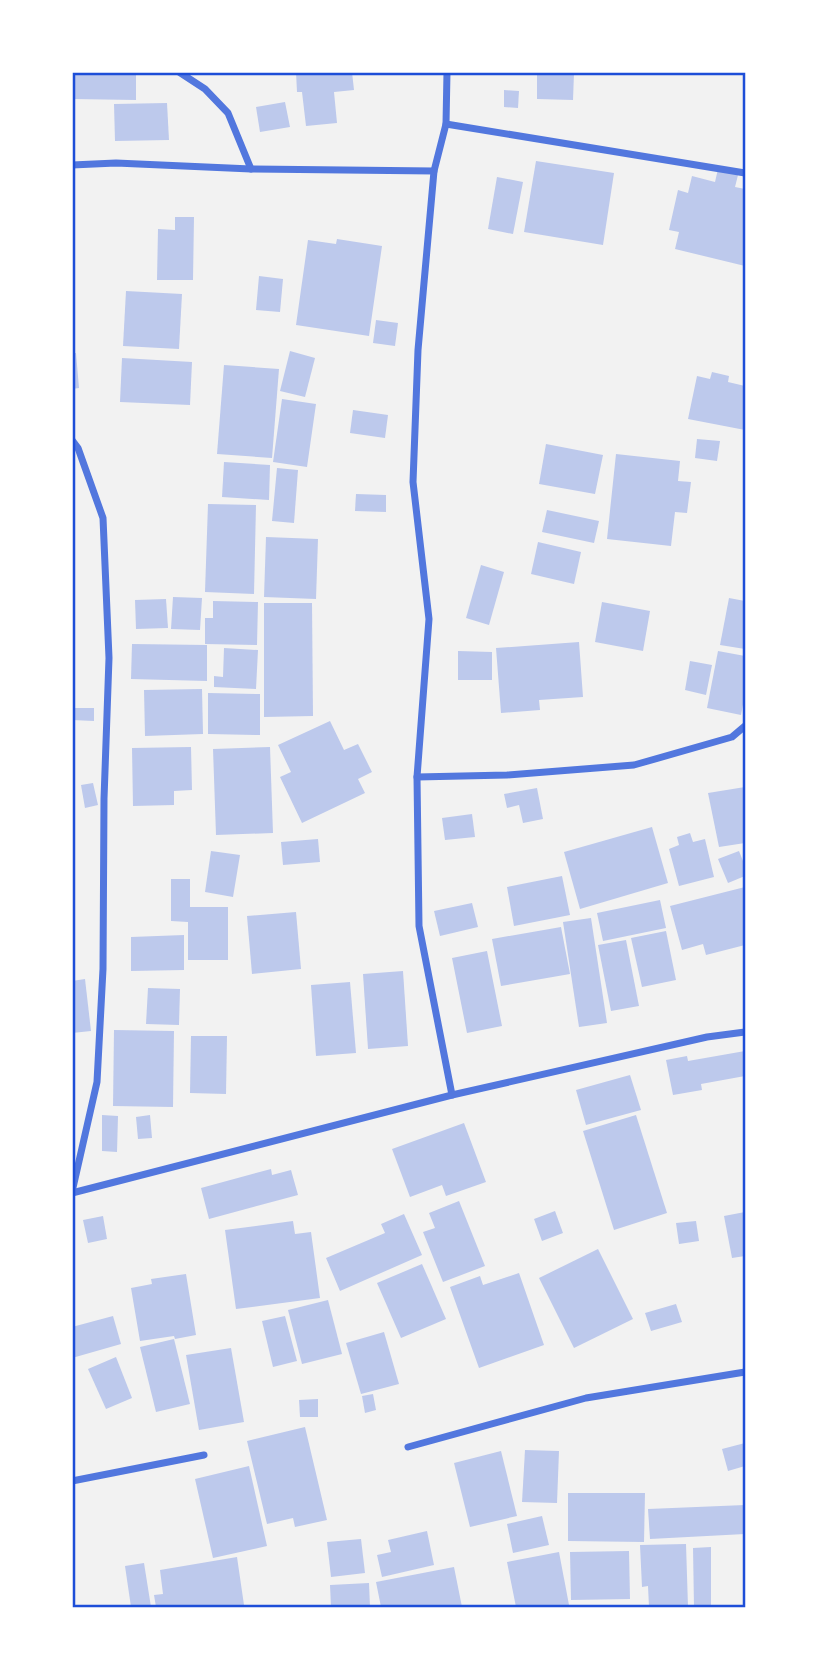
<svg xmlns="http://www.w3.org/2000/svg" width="817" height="1679" viewBox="0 0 817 1679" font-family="Figtree,sans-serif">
  <rect width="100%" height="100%" fill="#f2f2f2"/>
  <g fill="#bdc9ec">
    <polygon points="72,72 136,72 136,100 72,99"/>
    <polygon points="296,72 352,72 354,90 334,92 337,123 306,126 302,92 297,92"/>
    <polygon points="537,73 574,73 573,100 537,99"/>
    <polygon points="504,90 519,91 518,108 504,107"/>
    <polygon points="285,102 290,127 260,132 256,107"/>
    <polygon points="167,103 169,140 115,141 114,104"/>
    <polygon points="536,161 614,173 603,245 524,232"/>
    <polygon points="718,169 738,175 735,187 745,189 745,266 675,249 679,232 669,230 678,190 688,193 692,176 715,182"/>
    <polygon points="497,177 523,182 513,234 488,229"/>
    <polygon points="175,217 194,217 193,280 157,280 158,229 175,230"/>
    <polygon points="337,239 382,246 369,336 296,325 308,240 336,244"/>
    <polygon points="259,276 283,279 280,312 256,310"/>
    <polygon points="126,291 182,294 179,349 123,346"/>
    <polygon points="376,320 398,323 395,346 373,343"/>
    <polygon points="290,351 315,358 305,397 280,391"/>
    <polygon points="72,353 76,353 79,388 72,389"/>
    <polygon points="122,358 192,362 190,405 120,402"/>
    <polygon points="224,365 279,369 272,458 217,454"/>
    <polygon points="712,372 729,376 728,382 745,386 745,430 688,419 697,376 710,379"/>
    <polygon points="282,399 316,404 307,467 273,462"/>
    <polygon points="353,410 388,415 385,438 350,433"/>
    <polygon points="697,439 720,441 717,461 695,458"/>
    <polygon points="546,444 603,455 595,494 539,484"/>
    <polygon points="616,454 680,461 678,481 691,482 687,513 675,512 671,546 607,539"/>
    <polygon points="224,462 270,465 269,500 222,497"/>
    <polygon points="277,468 298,470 294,523 272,521"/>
    <polygon points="356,494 386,495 386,512 355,511"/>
    <polygon points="208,504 256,505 254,594 205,592"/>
    <polygon points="547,510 599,521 594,543 542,532"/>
    <polygon points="266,537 318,539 316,599 264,597"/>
    <polygon points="538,542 581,552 574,584 531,574"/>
    <polygon points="481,565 504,572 489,625 466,618"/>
    <polygon points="173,597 202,598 200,630 171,629"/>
    <polygon points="729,598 745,601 745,649 720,645"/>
    <polygon points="166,599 168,628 136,629 135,600"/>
    <polygon points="213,601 258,602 257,645 205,644 205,618 213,618"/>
    <polygon points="602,602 650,611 643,651 595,642"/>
    <polygon points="264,603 312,603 313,716 264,717"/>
    <polygon points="579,642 583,697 539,700 540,710 501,713 496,648"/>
    <polygon points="132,644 207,645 207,681 131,679"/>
    <polygon points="224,648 258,650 256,689 214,687 214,676 223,677"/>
    <polygon points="458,651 492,652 492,680 458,680"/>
    <polygon points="718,651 745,656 745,694 741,715 707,708"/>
    <polygon points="690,661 712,665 706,695 685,690"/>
    <polygon points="202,689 203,734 145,736 144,690"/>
    <polygon points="208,693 260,694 260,735 208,734"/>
    <polygon points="72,708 94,708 94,721 72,720"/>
    <polygon points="330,721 344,750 358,744 372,772 358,779 365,793 302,823 280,777 291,772 278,745"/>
    <polygon points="191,747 192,790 174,791 174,805 133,806 132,748"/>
    <polygon points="270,747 273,833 216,835 213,749"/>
    <polygon points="93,783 98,805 85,808 81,785"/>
    <polygon points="745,787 745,843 719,847 708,793"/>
    <polygon points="537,788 543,819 523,823 519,805 507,808 504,794"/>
    <polygon points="472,814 475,837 445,840 442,818"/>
    <polygon points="652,827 668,883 580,909 564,852"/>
    <polygon points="690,833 693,842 705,839 714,877 679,886 669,849 679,845 677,837"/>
    <polygon points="318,839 320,862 283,865 281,842"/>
    <polygon points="211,851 240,855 233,897 205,892"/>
    <polygon points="739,851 745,866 745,876 728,883 718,859"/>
    <polygon points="562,876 570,915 514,926 507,887"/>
    <polygon points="171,879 190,879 190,907 228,907 228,960 188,960 188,922 171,921"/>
    <polygon points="745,887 745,945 706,955 703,944 682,950 670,906"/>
    <polygon points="660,900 666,928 603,941 597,913"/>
    <polygon points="472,903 478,927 440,936 434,911"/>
    <polygon points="296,912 301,969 252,974 247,916"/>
    <polygon points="591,918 607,1023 579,1027 563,922"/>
    <polygon points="561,927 570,974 501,986 492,939"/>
    <polygon points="666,931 676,980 642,987 631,938"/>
    <polygon points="184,935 184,970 131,971 131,937"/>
    <polygon points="626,940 639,1006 611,1011 598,945"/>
    <polygon points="487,951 502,1026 467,1033 452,958"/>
    <polygon points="403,971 408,1046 368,1049 363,974"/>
    <polygon points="85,979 91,1031 72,1033 72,981"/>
    <polygon points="350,982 356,1053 316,1056 311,985"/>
    <polygon points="148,988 180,989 179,1025 146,1024"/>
    <polygon points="114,1030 174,1031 173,1107 113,1106"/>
    <polygon points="191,1036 227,1036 226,1094 190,1093"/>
    <polygon points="745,1051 745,1076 701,1084 702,1090 673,1095 666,1060 687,1056 688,1061"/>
    <polygon points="630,1075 641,1110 586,1125 576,1090"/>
    <polygon points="102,1115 118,1116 117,1152 102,1151"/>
    <polygon points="150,1115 152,1138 138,1139 136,1117"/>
    <polygon points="636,1115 667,1213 614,1230 583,1131"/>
    <polygon points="464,1123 486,1182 446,1196 442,1185 410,1197 392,1149"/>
    <polygon points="271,1169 272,1175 291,1170 298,1195 209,1219 201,1188"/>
    <polygon points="459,1201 485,1266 443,1282 423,1232 435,1228 429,1213"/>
    <polygon points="555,1211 563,1233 542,1241 534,1219"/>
    <polygon points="745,1212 745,1256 732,1258 724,1216"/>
    <polygon points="404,1214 422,1255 340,1291 326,1258 385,1233 381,1224"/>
    <polygon points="103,1216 107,1239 88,1243 83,1220"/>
    <polygon points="293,1221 295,1234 311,1232 320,1298 236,1309 225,1230"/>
    <polygon points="696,1221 699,1241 679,1244 676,1223"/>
    <polygon points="598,1249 633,1319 574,1348 539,1278"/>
    <polygon points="422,1264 446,1319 401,1338 377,1283"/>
    <polygon points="519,1273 544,1345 479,1368 450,1287 480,1276 483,1285"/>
    <polygon points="186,1274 196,1335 175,1339 174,1336 140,1341 131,1288 152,1284 151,1279"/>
    <polygon points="328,1300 342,1354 302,1364 288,1310"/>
    <polygon points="676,1304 682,1322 651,1331 645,1313"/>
    <polygon points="113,1316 121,1344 72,1358 72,1327"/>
    <polygon points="285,1316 297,1361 273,1367 262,1321"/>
    <polygon points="384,1332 399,1384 361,1394 346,1343"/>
    <polygon points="174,1339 190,1404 156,1412 140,1347"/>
    <polygon points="231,1348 244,1422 199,1430 186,1355"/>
    <polygon points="116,1357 132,1398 106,1409 88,1369"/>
    <polygon points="373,1394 376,1410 365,1413 362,1396"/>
    <polygon points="318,1399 318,1417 300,1417 299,1400"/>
    <polygon points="305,1427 327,1520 295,1527 293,1518 267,1524 247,1441"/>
    <polygon points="745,1443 745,1466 728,1471 722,1449"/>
    <polygon points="525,1450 559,1451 557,1503 522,1502"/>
    <polygon points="501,1451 517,1516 470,1527 454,1463"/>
    <polygon points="249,1466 267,1546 213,1558 195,1479"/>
    <polygon points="568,1493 645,1493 644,1542 568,1541"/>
    <polygon points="745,1505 745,1534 650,1539 648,1509"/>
    <polygon points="542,1516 549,1545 513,1553 507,1524"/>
    <polygon points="427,1531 434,1565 382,1577 377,1555 391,1552 388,1540"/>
    <polygon points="361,1539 365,1573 331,1577 327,1542"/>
    <polygon points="686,1544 688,1607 649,1607 648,1586 642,1587 640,1545"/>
    <polygon points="711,1547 711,1607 694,1607 693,1548"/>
    <polygon points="629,1551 630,1599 571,1600 570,1552"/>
    <polygon points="559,1552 569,1605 516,1607 507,1562"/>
    <polygon points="237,1557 244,1605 156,1607 154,1595 163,1594 160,1570"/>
    <polygon points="144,1563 151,1607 131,1607 125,1566"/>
    <polygon points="454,1567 462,1607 381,1607 376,1582"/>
    <polygon points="369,1583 370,1607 331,1607 330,1585"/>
  </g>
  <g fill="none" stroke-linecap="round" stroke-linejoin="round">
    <g stroke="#5277de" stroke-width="7">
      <polyline points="179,72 205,89 228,113 251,169"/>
      <polyline points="447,72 446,124 434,171 418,350 413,482 429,619 417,777 419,926 452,1095"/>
      <polyline points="446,124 745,173"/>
      <polyline points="72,165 116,163 251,169 434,171"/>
      <polyline points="72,440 78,448 103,518 109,658 104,799 103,969 97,1082 72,1192"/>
      <polyline points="417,777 507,775 634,765 732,737 745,726"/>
      <polyline points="72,1193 452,1095 707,1037 745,1032"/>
      <polyline points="408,1447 586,1398 745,1372"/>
      <polyline points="72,1481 204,1455"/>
    </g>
  </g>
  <rect width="817" height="1679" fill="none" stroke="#ffffff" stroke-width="147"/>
  <rect x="74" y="74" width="670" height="1532" fill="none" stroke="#1d4ed8" stroke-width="2.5"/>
</svg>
